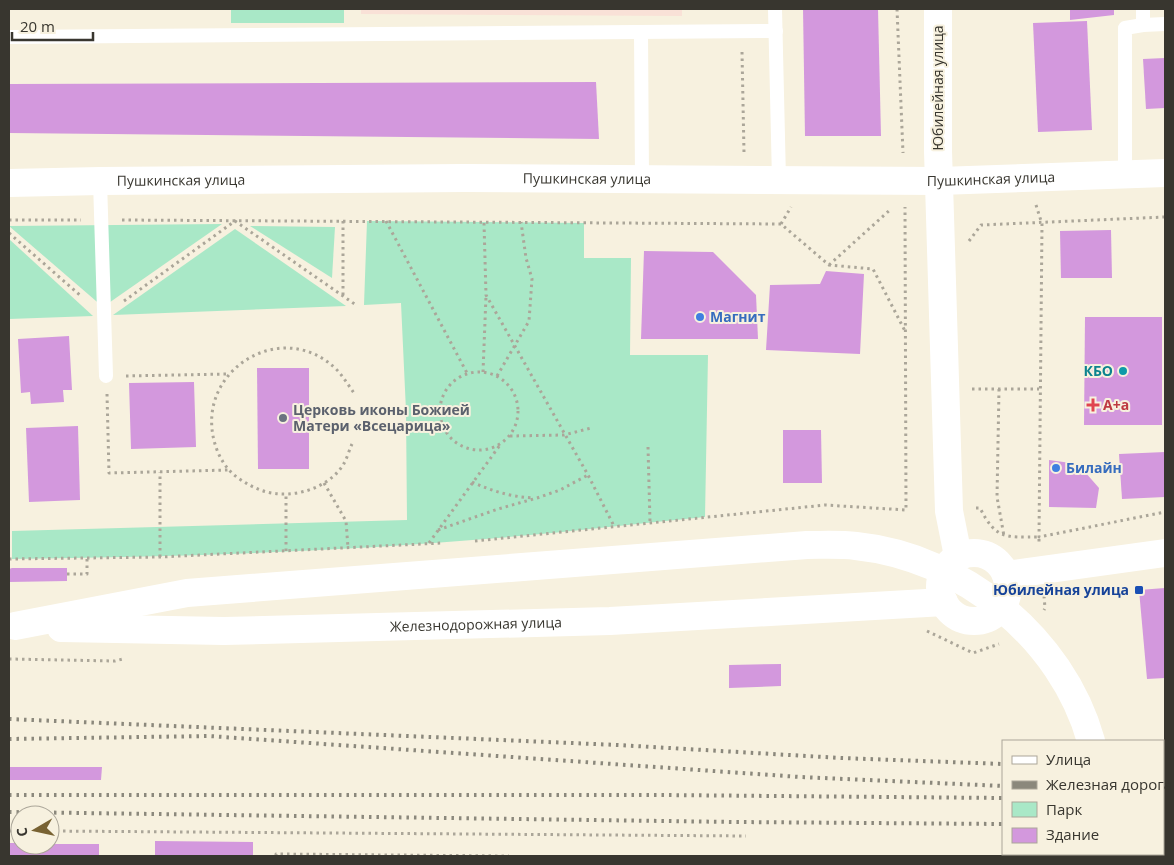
<svg xmlns="http://www.w3.org/2000/svg" width="1174" height="865" viewBox="0 0 1174 865" font-family="'Open Sans',sans-serif">
  <rect width="100%" height="100%" fill="#f7f1df"/>
  <polygon fill="#f9e1d7" points="361,9 682,9 682,16 361,14"/>
  <g fill="#a9e8c7">
    <rect x="231" y="9" width="113" height="14"/>
    <path d="M 367,221 L 584,223 L 584,258 L 631,258 L 630,355 L 708,355 L 705,517 C 636,524 567,532 498,538 C 337,552 174,557 12,559 L 12,531 L 407,520 L 406,411 L 401,303 L 364,305 Z"/>
    <polygon points="222,224 103,307 9,226"/>
    <polygon points="250,226 335,227 332,278"/>
    <polygon points="235,229 346,306 113,315"/>
    <polygon points="9,239 93,316 9,319"/>
  </g>
  <g fill="#d398dd">
    <polygon points="803,9 878,9 881,136 805,136"/>
    <polygon points="1070,9 1114,9 1114,15 1070,20"/>
    <polygon points="1087,21 1092,130 1038,132 1033,23"/>
    <polygon points="1165,58 1165,108 1146,109 1143,59"/>
    <polygon points="596,82 599,139 9,133 9,84"/>
    <polygon points="1111,230 1112,278 1061,278 1060,231"/>
    <polygon points="644,251 713,252 756,295 758,339 641,339"/>
    <polygon points="826,271 864,274 860,354 766,350 770,285 820,284"/>
    <polygon points="1085,317 1162,317 1162,425 1084,425"/>
    <polygon points="69,336 72,390 63,390 64,402 31,404 30,392 21,393 18,339"/>
    <polygon points="257,368 309,368 309,469 258,469"/>
    <polygon points="194,382 196,447 131,449 129,383"/>
    <polygon points="78,426 80,500 29,502 26,428"/>
    <polygon points="783,430 821,430 822,483 783,483"/>
    <polygon points="1165,452 1165,497 1122,499 1119,454"/>
    <polygon points="1049,460 1078,464 1099,488 1096,508 1049,507"/>
    <polygon points="12,568 67,568 67,581 9,582 9,569"/>
    <polygon points="1165,588 1165,678 1147,679 1139,590"/>
    <polygon points="781,664 781,686 729,688 729,665"/>
    <polygon points="9,767 102,767 101,780 9,780"/>
    <polygon points="155,841 253,842 253,856 155,856"/>
    <polygon points="9,843 20,843 20,845 50,845 50,844 99,844 99,856 9,856"/>
  </g>
  <g fill="none" stroke-linecap="round" stroke-linejoin="round">
    <g stroke="#aba699" stroke-width="3" stroke-dasharray="2.5 4" stroke-linecap="butt">
      <polyline points="897,9 903,153"/>
      <polyline points="742,52 744,153"/>
      <polyline points="1036,205 1042,224 1039,537 1165,512"/>
      <polyline points="9,220 81,220"/>
      <polyline points="122,220 781,224 829,265 873,269 905,331"/>
      <polyline points="343,221 343,296"/>
      <polyline points="386,221 467,373"/>
      <polyline points="484,223 486,295 588,475 614,526"/>
      <polyline points="781,224 791,207"/>
      <polyline points="9,233 82,297"/>
      <polyline points="969,241 981,225 1165,217"/>
      <polyline points="829,265 891,209"/>
      <polyline points="124,301 235,221 356,305"/>
      <circle cx="479" cy="411" r="39"/>
      <polyline points="483,372 486,296"/>
      <polyline points="126,376 229,374"/>
      <polyline points="497,376 529,321 532,279 526,258 521,222"/>
      <polyline points="972,389 1039,389"/>
      <polyline points="999,389 997,497 1004,536"/>
      <polyline points="107,394 109,473 229,470"/>
      <polyline points="353,414 440,410"/>
      <polyline points="510,436 564,435 591,428"/>
      <path d="M 352,444 C 349,450 347,459 343,465 C 332,483 308,493 288,494 C 269,495 254,489 238,478 C 227,470 219,458 215,444 C 193,370 284,315 338,371 C 344,378 349,386 354,393"/>
      <polyline points="648,447 650,522"/>
      <path d="M 472,482 C 492,491 511,497 534,498"/>
      <polyline points="324,483 346,521 348,548"/>
      <path d="M 976,508 L 980,508 C 996,540 1006,537 1039,537 L 1039,543"/>
      <polyline points="438,530 498,509 537,498 560,490 588,475"/>
      <polyline points="475,541 825,505 906,510 905,207"/>
      <polyline points="429,543 500,445"/>
      <polyline points="286,551 286,494"/>
      <polyline points="160,557 160,472"/>
      <polyline points="9,559 160,557 442,543"/>
      <polyline points="67,574 87,574 87,558"/>
      <polyline points="1044,596 1045,608 1044,610"/>
      <polyline points="927,631 973,653 999,644"/>
      <polyline points="9,659 115,661 123,659"/>
      <polyline points="9,831 20,831"/>
      <polyline points="50,831 746,836"/>
      <polyline points="276,856 276,854 509,856"/>
    </g>
    <g stroke="#fff" stroke-width="14">
      <polyline points="775,9 779,180"/>
      <polyline points="1143,25 1165,24"/>
      <polyline points="641,32 642,179"/>
      <polyline points="9,37 776,31"/>
      <polyline points="1125,174 1125,28 1143,25 1143,9"/>
      <polyline points="100,181 106,376"/>
    </g>
    <g stroke="#fff" stroke-width="28">
      <polyline points="938,9 938,151 949,511 958,556"/>
      <path id="s1" d="M 9,183 L 100,181 L 464,178 L 940,181 L 1165,173"/>
    </g>
    <g stroke="#fff" stroke-width="28">
      <circle cx="974" cy="587" r="34"/>
      <polyline points="1006,575 1165,553"/>
      <path d="M 15,626 L 187,593 L 807,545 C 823,545 840,544 856,546 C 962,557 1062,637 1091,741"/>
      <path id="s2" d="M 61,628 L 224,631 L 610,621 L 944,602"/>
      <polyline points="1101,856 1101,854"/>
    </g>
    <g stroke="#8b887c" stroke-width="4" stroke-dasharray="2.5 5" stroke-linecap="butt">
      <polyline points="9,719 618,745 841,758 1003,764"/>
      <polyline points="9,739 209,736 800,777 1003,786"/>
      <polyline points="1163,768 1165,768"/>
      <polyline points="1163,788 1165,788"/>
      <polyline points="9,795 661,795 1003,798"/>
      <polyline points="1163,802 1165,802"/>
      <polyline points="9,812 736,822 1003,824"/>
      <polyline points="1163,826 1165,826"/>
    </g>
  </g>
  <g fill="#3f7fe0" stroke="#f7f1df" stroke-width="2">
    <circle cx="700" cy="317" r="5"/>
    <circle cx="1056" cy="468" r="5"/>
  </g>
  <circle fill="#0f9aa8" stroke="#f7f1df" stroke-width="2" cx="1123" cy="371" r="5"/>
  <path fill="#e0444e" stroke="#f7f1df" stroke-width="2" d="M1090.5 397.5h5v5h5v5h-5v5h-5v-5h-5v-5h5z"/>
  <circle fill="#6b7280" stroke="#f7f1df" stroke-width="2" cx="283" cy="418" r="5"/>
  <rect fill="#1a4fb4" stroke="#f7f1df" stroke-width="2" x="1134" y="585" width="10" height="10" rx="2.5"/>
  <g text-anchor="middle" stroke-width="4" stroke-linejoin="round" paint-order="stroke">
    <g font-size="14" fill="#38362f" stroke="#f7f1df">
      <text transform="translate(938 88) rotate(-90)" y="5">Юбилейная улица</text>
      <text dy="5" stroke="none"><textPath href="#s1" startOffset="982">Пушкинская улица</textPath></text>
      <text dy="5" stroke="none"><textPath href="#s1" startOffset="578">Пушкинская улица</textPath></text>
      <text dy="5" stroke="none"><textPath href="#s1" startOffset="172">Пушкинская улица</textPath></text>
      <text dy="5" stroke="none"><textPath href="#s2" startOffset="415">Железнодорожная улица</textPath></text>
    </g>
    <g font-size="14" font-weight="bold" fill="#366cbe" stroke="#f7f1df" text-anchor="start">
      <text x="710" y="322">Магнит</text>
      <text x="1066" y="473">Билайн</text>
    </g>
    <g font-size="14" font-weight="bold" fill="#0d838f" stroke="#f7f1df" text-anchor="end">
      <text x="1113" y="376">КБО</text>
    </g>
    <g font-size="14" font-weight="bold" fill="#be3a42" stroke="#f7f1df" text-anchor="start">
      <text x="1103" y="410">А+а</text>
    </g>
    <g font-size="14" font-weight="bold" fill="#5b616d" stroke="#f7f1df" text-anchor="start">
      <text x="293" y="415">Церковь иконы Божией<tspan x="293" dy="16">Матери «Всецарица»</tspan></text>
    </g>
    <g font-size="14" font-weight="bold" fill="#164399" stroke="#f7f1df" text-anchor="end">
      <text x="1129" y="595">Юбилейная улица</text>
    </g>
  </g>
  <rect width="1174" height="865" fill="none" stroke="#38362f" stroke-width="20"/>
  <rect x="1002" y="740" width="162" height="115" fill="#f7f1df" stroke="#aba699"/>
  <rect x="1012" y="756" width="25" height="8" fill="#ffffff" stroke="#aba699"/>
  <text x="1046" y="765" font-size="15" fill="#38362f">Улица</text>
  <rect x="1012" y="781" width="25" height="8" fill="#8b887c" stroke="#aba699"/>
  <text x="1046" y="790" font-size="15" fill="#38362f">Железная дорога</text>
  <rect x="1012" y="802" width="25" height="15" fill="#a9e8c7" stroke="#aba699"/>
  <text x="1046" y="815" font-size="15" fill="#38362f">Парк</text>
  <rect x="1012" y="828" width="25" height="15" fill="#d398dd" stroke="#aba699"/>
  <text x="1046" y="840" font-size="15" fill="#38362f">Здание</text>
  <g transform="translate(35 830) rotate(261)"><circle r="24" fill="#f7f1df" stroke="#aba699"/>
  <path d="M0-4L9 19L0 12L-9 19Z" fill="#786232"/>
  <text y="-8" font-size="14" font-weight="bold" text-anchor="middle" fill="#38362f">С</text>
  </g>
  <path d="M12 32v8h81v-8" fill="none" stroke="#38362f" stroke-width="2.5"/>
  <text x="20" y="32" font-size="15" fill="#38362f" stroke="#f7f1df" stroke-width="4" paint-order="stroke">20 m</text>
</svg>
